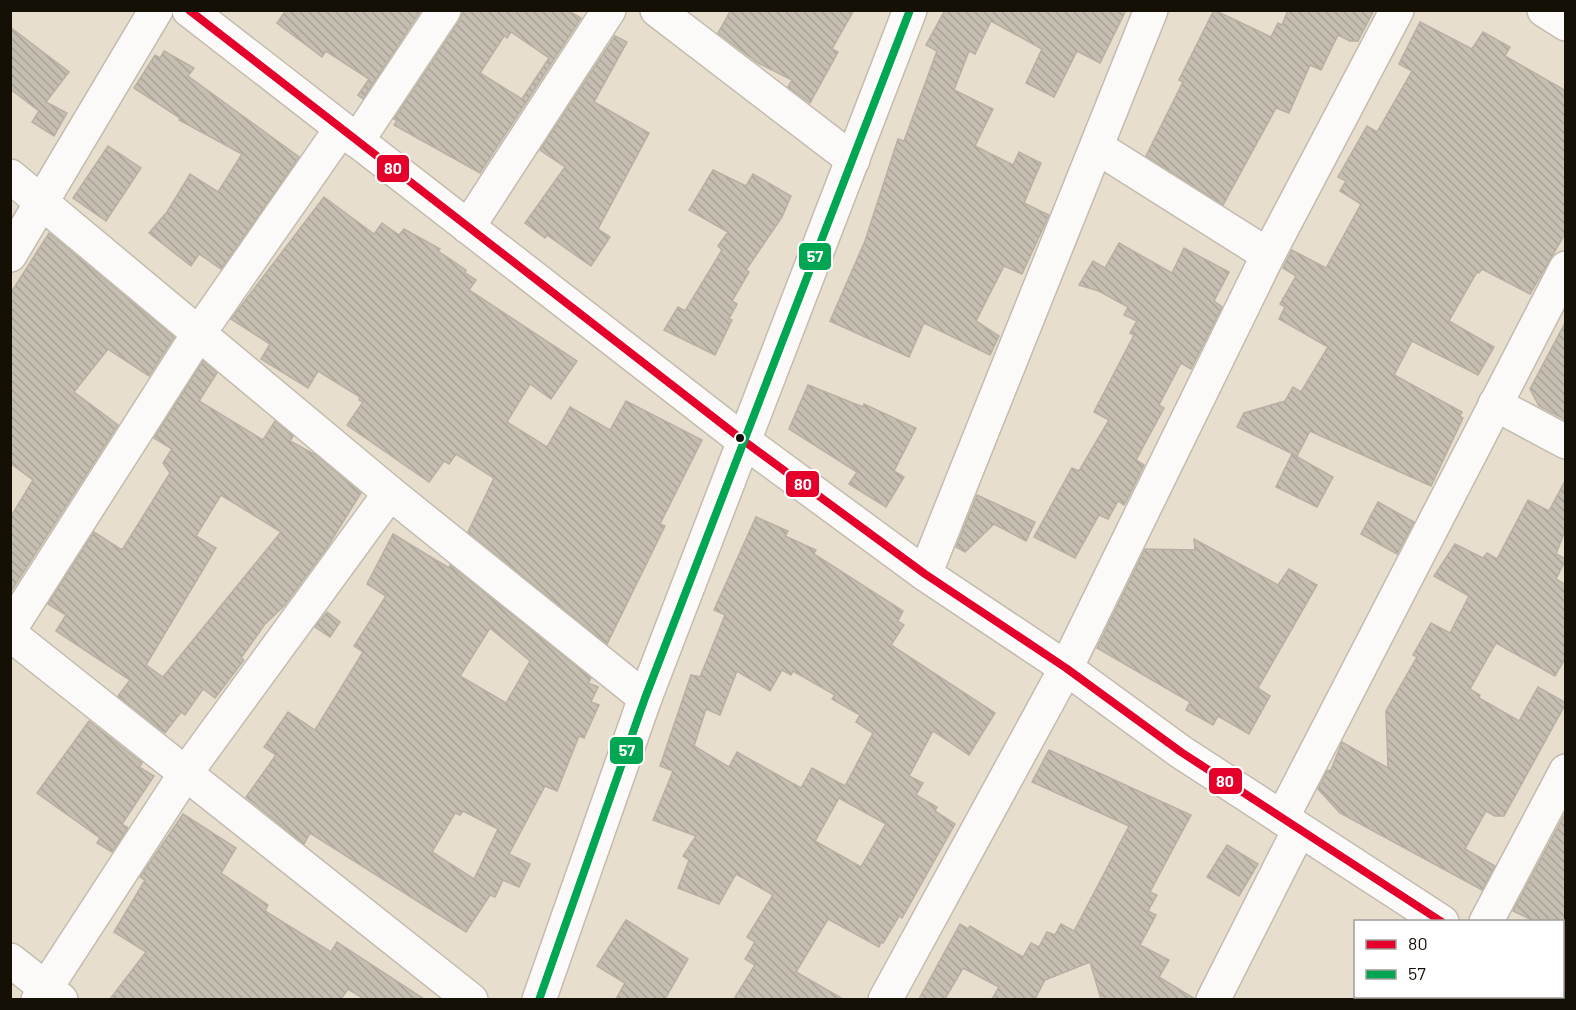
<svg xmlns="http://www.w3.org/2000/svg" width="1576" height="1010" viewBox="0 0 1576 1010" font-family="Barlow,sans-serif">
  <defs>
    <pattern id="building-back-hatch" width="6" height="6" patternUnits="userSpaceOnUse" patternTransform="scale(1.5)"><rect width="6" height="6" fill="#c5beb1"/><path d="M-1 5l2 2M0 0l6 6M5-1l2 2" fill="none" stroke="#a8a297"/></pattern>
  </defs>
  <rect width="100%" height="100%" fill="#e8dece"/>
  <g fill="url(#building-back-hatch)" stroke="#b8b0a3" stroke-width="1.5" fill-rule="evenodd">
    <polygon points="286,10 421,10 363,99 358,95 369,79 326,51 322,57 277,23"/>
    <path d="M 463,10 L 567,10 L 581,18 L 480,173 L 394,125 L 397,121 L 394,119 L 460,20 ZM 511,32 L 549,58 L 522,99 L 480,73 L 504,36 L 507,38 Z"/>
    <polygon points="731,10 854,10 832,49 838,52 810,103 788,87 792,80 758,63 718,33"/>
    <polygon points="945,10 1126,10 1100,63 1077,51 1054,97 1026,83 1042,49 991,21 975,54 969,51 954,90 993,109 975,146 1013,165 1019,152 1041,163 1024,203 1049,215 1022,274 1004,266 976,321 999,336 990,355 924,323 909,357 830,321 865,241 898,139 904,141 937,51 926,45"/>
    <polygon points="1214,10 1271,37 1278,23 1282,25 1288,10 1374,10 1358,41 1350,41 1338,35 1321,70 1310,65 1289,113 1276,108 1223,205 1146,156 1183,82 1179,80"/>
    <polygon points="1420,22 1472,49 1483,32 1510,47 1505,56 1566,91 1566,232 1530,294 1482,269 1479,273 1477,272 1449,321 1494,347 1478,375 1412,341 1394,375 1462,412 1460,416 1463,418 1431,486 1310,431 1297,456 1237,427 1244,413 1285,401 1293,387 1301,392 1328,347 1279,319 1285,307 1280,304 1296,276 1283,268 1292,250 1326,268 1361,204 1340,191 1346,181 1338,177 1367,126 1377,132 1412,71 1399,64"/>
    <polygon points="10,27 69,72 46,102 67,113 54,136 32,122 39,111 10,89"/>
    <polygon points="615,36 627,42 594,102 649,133 598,229 610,237 591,266 547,235 545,238 525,223 565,167 540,150"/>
    <polygon points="164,51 194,68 188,76 299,157 221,269 199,254 191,266 149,233 167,212 190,174 218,192 242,154 179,120 180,118 134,88 155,55 160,58"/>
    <polygon points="108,146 141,168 106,221 73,198"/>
    <polygon points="713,170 746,186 753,174 791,196 782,217 746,270 749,272 732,301 737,304 729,319 732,320 715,355 664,330 678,307 685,311 722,250 718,246 728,232 689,210"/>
    <polygon points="324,197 374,234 382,223 399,235 404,229 440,249 438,251 466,270 465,273 476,280 469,290 577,361 551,399 530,384 507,422 547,447 570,407 610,430 626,401 702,440 660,524 665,526 607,644 468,532 494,478 456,454 449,464 444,461 429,482 347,425 363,402 359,400 360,397 318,371 308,388 261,359 270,344 231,319"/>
    <polygon points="49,233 174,337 149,376 108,349 74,392 118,425 10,593 10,518 33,480 10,463 10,294"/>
    <polygon points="1119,243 1172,273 1184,248 1229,272 1214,301 1222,307 1191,369 1181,363 1159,405 1164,408 1136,460 1144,465 1127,500 1124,505 1118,501 1108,519 1099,515 1075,558 1034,537 1072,468 1079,471 1109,420 1094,412 1134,335 1130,333 1137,321 1124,315 1128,307 1099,291 1079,285 1093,261 1105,268"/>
    <polygon points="1566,321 1566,420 1539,406 1530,389"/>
    <path d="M 203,361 L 217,373 L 199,401 L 263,440 L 275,421 L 293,436 L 290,441 L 316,455 L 361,493 L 328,546 L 284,606 L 265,624 L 241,658 L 244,660 L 215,698 L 203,689 L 185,715 L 181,712 L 165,733 L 118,696 L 130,680 L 56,631 L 66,615 L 48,604 L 94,532 L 122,550 L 170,473 L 163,463 L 172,449 L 154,438 ZM 221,495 L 281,532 L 163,677 L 146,665 L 216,548 L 196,536 Z"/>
    <polygon points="808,385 863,407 864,404 916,428 894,471 904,477 886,507 849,484 857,472 789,429"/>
    <polygon points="1292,454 1333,477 1317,507 1276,487"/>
    <polygon points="1566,479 1566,528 1556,554 1566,559 1556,579 1566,585 1566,657 1555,676 1496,643 1470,689 1480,695 1479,698 1519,721 1538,687 1566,703 1504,816 1495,816 1486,811 1465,849 1495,866 1482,890 1340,813 1318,789 1327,771 1331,770 1342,742 1388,768 1386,711 1417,657 1413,655 1431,623 1450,633 1469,596 1434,576 1455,544 1483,558 1487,553 1497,559 1528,500 1549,511"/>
    <polygon points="977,495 1035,522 1026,541 994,524 965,552 956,547"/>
    <polygon points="1378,502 1414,522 1397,554 1361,534"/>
    <path d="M 756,517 L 788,531 L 785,536 L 816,550 L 814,554 L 903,611 L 898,621 L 904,625 L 891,645 L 995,713 L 969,755 L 933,731 L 909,776 L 923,783 L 916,795 L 937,807 L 935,811 L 955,824 L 902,918 L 899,916 L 883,943 L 881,942 L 879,947 L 828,919 L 796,972 L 843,999 L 734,999 L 755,965 L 745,959 L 755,942 L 747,937 L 773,895 L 736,874 L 719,904 L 678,888 L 689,860 L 683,856 L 696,836 L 653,820 L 673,771 L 660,766 L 691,675 L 700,677 L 725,615 L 714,610 ZM 782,670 L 791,675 L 793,671 L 835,695 L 832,699 L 860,715 L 856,722 L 873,733 L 845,786 L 812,768 L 801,788 L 737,752 L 729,767 L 694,746 L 706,709 L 720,715 L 737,671 L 770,691 ZM 839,798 L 886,824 L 861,867 L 815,841 Z"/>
    <path d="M 393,534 L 449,568 L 450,565 L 591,678 L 588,683 L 598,687 L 591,702 L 599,705 L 584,738 L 579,736 L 557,791 L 545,786 L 509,854 L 530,864 L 519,887 L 503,880 L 495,897 L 490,895 L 466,932 L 310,833 L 304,844 L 246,797 L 276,755 L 264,747 L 288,712 L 315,730 L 363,652 L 354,646 L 386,596 L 367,584 ZM 490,628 L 530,661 L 506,703 L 460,676 ZM 463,811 L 498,829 L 474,879 L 432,852 L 455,813 L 460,815 Z"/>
    <polygon points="1194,539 1278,585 1289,569 1317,585 1258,688 1270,696 1249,734 1218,716 1213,725 1186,710 1190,702 1097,648 1145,549 1195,550"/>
    <polygon points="327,612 340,622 330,637 315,627"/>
    <polygon points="89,721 142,763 139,767 154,776 122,824 128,828 112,852 97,843 100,838 37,793"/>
    <polygon points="1049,750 1191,815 1150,892 1157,895 1148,911 1156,915 1140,945 1169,960 1159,977 1195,999 1101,999 1090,962 1045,980 1035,999 992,999 999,987 963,968 945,999 919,999 960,924 968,929 970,926 1023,957 1031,943 1039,947 1047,932 1055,935 1061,924 1074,931 1129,826 1032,782"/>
    <polygon points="1566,812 1566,921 1534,921 1513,911"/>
    <polygon points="183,814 236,848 221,873 268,905 265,911 331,952 337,942 424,999 364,999 348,989 341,999 110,999 146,952 114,932 145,880 140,877"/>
    <polygon points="1227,845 1258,864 1239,896 1207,877"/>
    <polygon points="626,920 688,959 665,999 616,999 625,983 597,966"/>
  </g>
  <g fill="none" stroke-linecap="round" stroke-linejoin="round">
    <g stroke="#c3bbaf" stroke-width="36">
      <g id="minor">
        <polyline points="189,10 744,441 925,574 1066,668 1181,752 1442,922"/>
        <polyline points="657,10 853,160"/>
        <polyline points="1544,10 1566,24"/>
        <polyline points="357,141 444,10"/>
        <polyline points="1097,147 1268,255"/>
        <polyline points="10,176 390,493 645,698"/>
        <polyline points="468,227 609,10"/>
        <polyline points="10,255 156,10"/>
        <polyline points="1495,404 1566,442"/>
        <polyline points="925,574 1151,10"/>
        <polyline points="10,629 199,333 341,129"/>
        <polyline points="10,634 471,1000"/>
        <polyline points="1282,818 1566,268"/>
        <polyline points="1486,922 1566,771"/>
        <polyline points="10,960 61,1000"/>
        <polyline points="1562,988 1566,989"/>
        <polyline points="38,1000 185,774 390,493"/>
        <polyline points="539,1000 645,698 910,10"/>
        <polyline points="885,1000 1066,668 1268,255 1397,10"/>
        <polyline points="1213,1000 1299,830"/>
        <polyline points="1444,1000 1446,996"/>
      </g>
    </g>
    <use href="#minor" stroke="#fcfaf8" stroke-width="33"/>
    <g stroke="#fff" stroke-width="12">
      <polyline id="bus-1" points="189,10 744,441 925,574 1066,668 1181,752 1442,922"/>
    </g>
    <g stroke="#fff" stroke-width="12">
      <polyline id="bus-2" points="539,1000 645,698 910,10"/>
    </g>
    <use href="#bus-1" stroke="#e4002b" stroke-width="8"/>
    <use href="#bus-2" stroke="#00a651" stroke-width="8"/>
  </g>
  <circle fill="#151005" stroke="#fff" stroke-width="2" cx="740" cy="438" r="5"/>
  <g stroke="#fff" stroke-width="2">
    <rect x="376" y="154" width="34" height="29" rx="6" fill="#e4002b"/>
    <rect x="798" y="242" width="34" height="29" rx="6" fill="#00a651"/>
    <rect x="785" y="470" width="35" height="28" rx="6" fill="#e4002b"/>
    <rect x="609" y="736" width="35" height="29" rx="6" fill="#00a651"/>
    <rect x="1208" y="767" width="35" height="28" rx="6" fill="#e4002b"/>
  </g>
  <g font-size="16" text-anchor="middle" font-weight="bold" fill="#fff">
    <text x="393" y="174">80</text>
    <text x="815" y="262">57</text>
    <text x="803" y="490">80</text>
    <text x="627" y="756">57</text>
    <text x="1225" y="787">80</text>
  </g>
  <rect width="1576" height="1010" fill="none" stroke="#151005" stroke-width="24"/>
  <rect x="1354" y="920" width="210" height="78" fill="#ffffff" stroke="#a19f9b" stroke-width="1.5"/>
  <rect x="1366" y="940" width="30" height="9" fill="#e4002b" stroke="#a19f9b" stroke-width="1.5"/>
  <text x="1408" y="950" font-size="18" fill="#151005">80</text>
  <rect x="1366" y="970" width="30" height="9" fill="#00a651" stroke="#a19f9b" stroke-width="1.5"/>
  <text x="1408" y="980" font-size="18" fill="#151005">57</text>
</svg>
